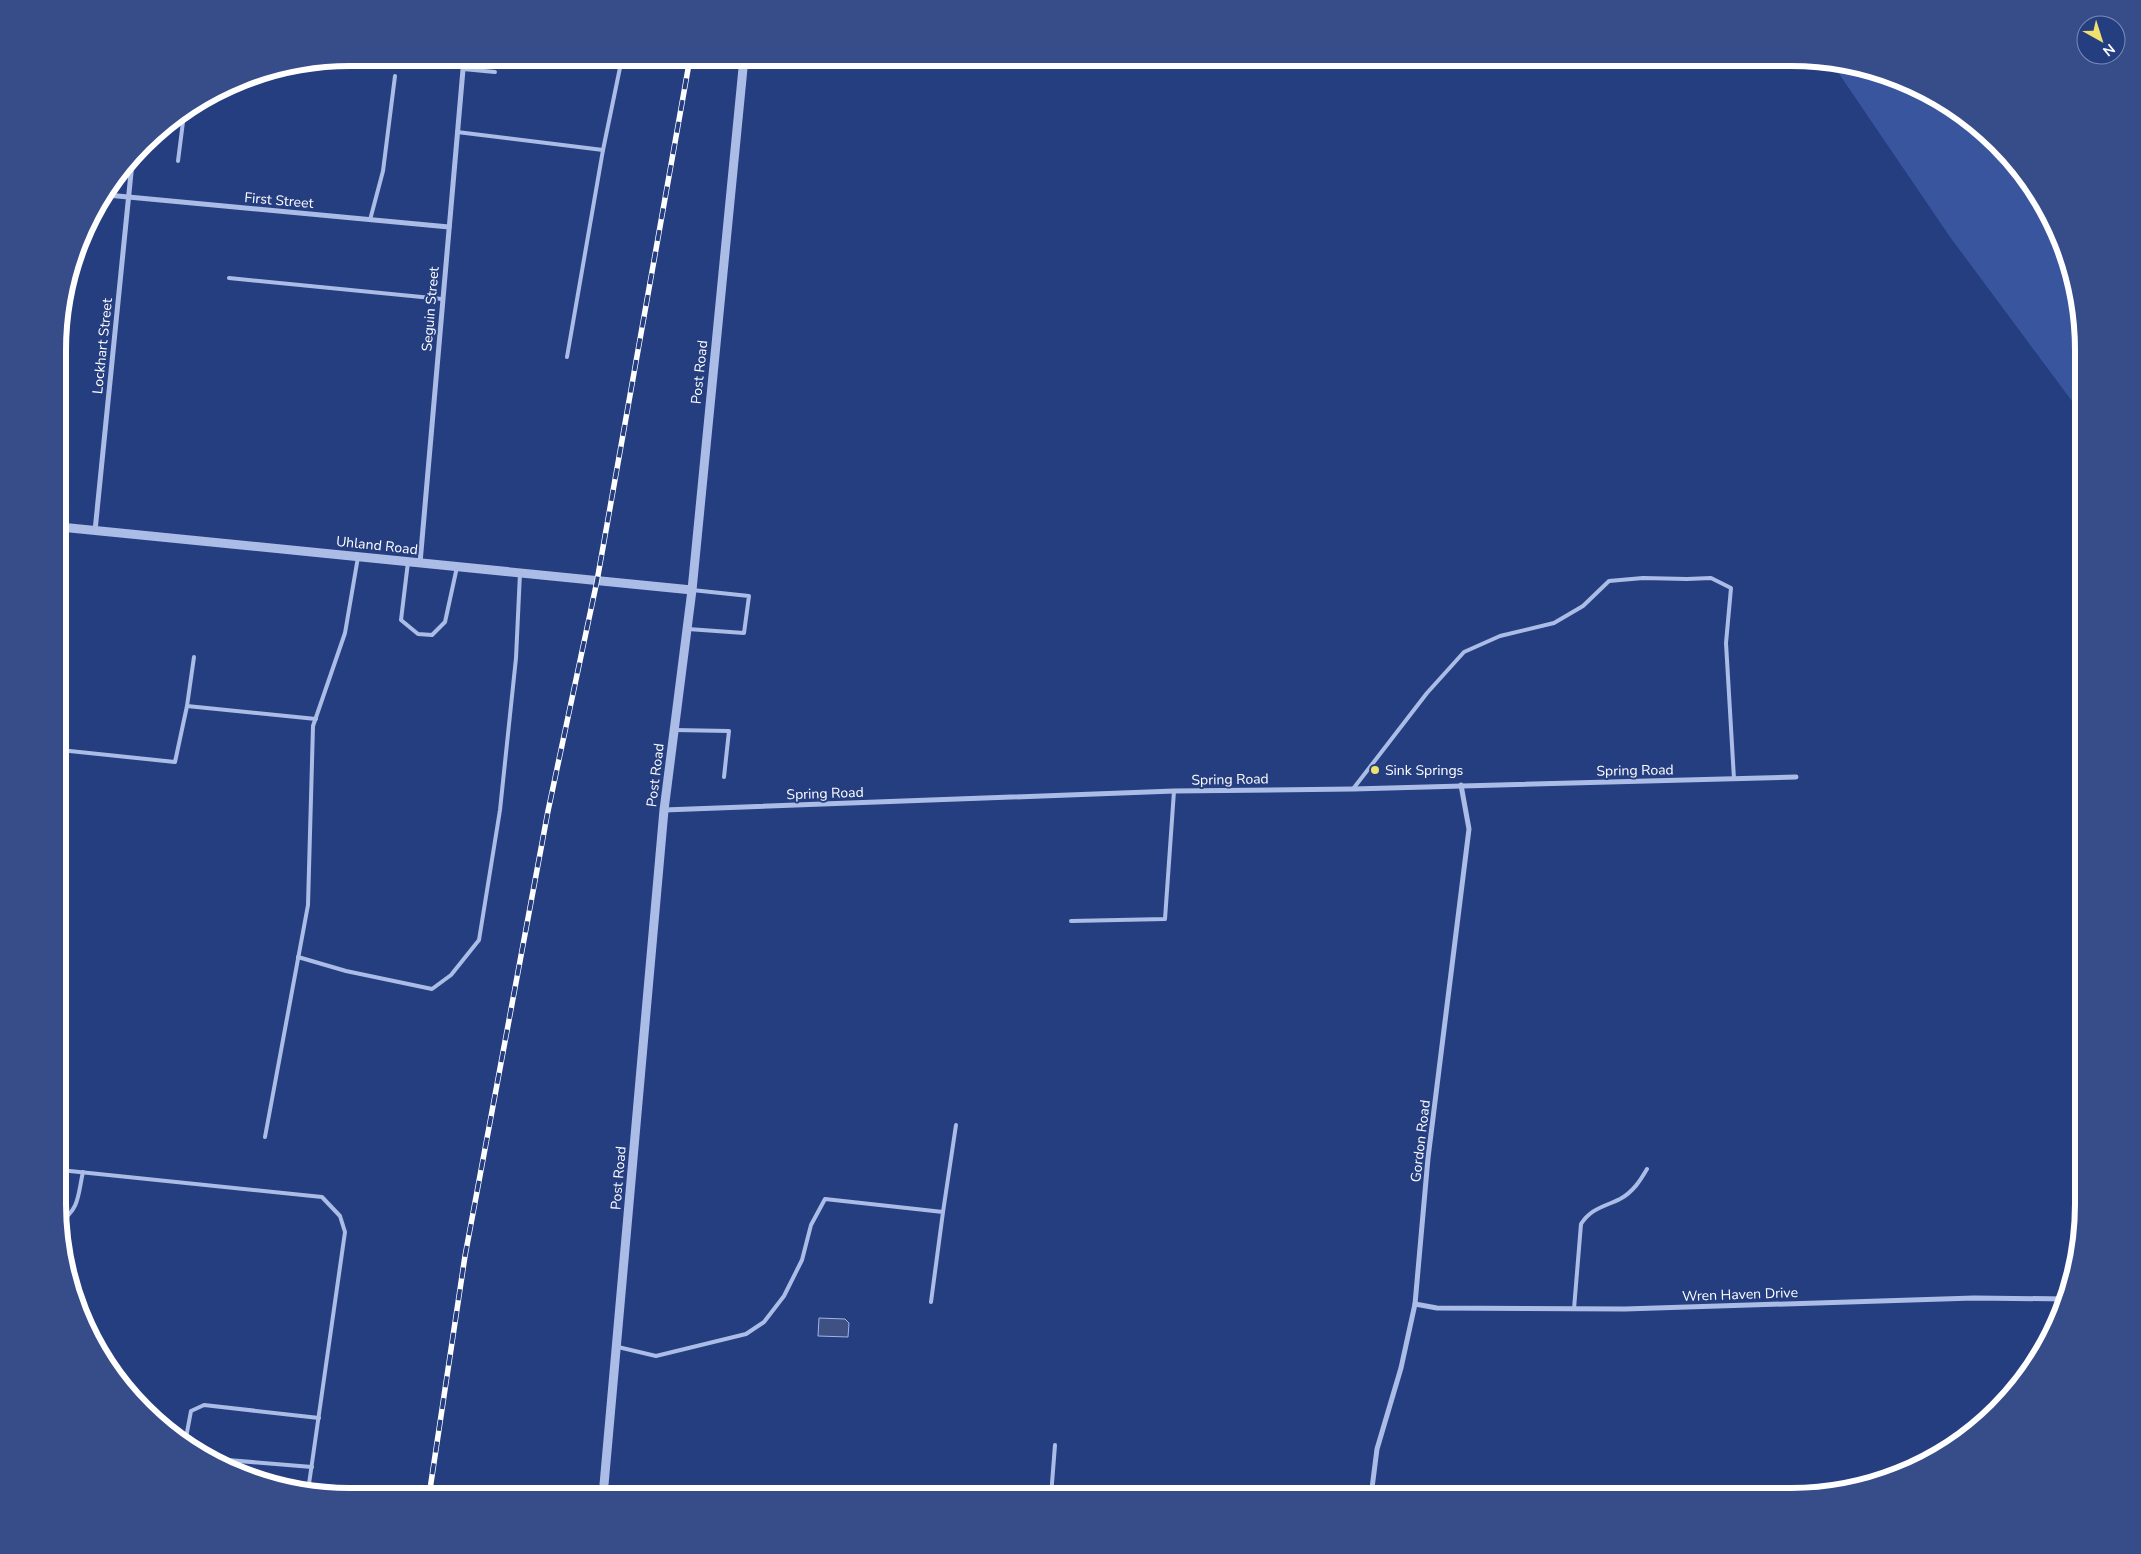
<svg xmlns="http://www.w3.org/2000/svg" width="2141" height="1554" viewBox="0 0 2141 1554" font-family="'Nunito Sans',sans-serif">
  <rect width="100%" height="100%" fill="#253e80"/>
  <polygon fill="#39559e" points="1831,62 1885,73 1969,118 2023,172 2053,221 2083,332 2083,416 1950,237"/>
  <polygon fill="#3f5182" stroke="#a0b5e7" points="819,1318 845,1319 849,1323 848,1337 818,1336"/>
  <g fill="none" stroke-linecap="round" stroke-linejoin="round">
    <g stroke="#abbde6" stroke-width="4">
      <polyline points="463,69 495,72"/>
      <polyline points="457,132 603,150 567,357"/>
      <polyline points="603,150 622,58"/>
      <polyline points="178,161 184,114"/>
      <polyline points="370,220 383,171 395,76"/>
      <polyline points="229,278 442,299"/>
      <polyline points="408,562 401,620 418,634 432,635 445,622 457,567"/>
      <polyline points="688,629 744,633 749,596 692,590"/>
      <polyline points="187,706 194,657"/>
      <polyline points="674,730 729,731 724,777"/>
      <polyline points="60,750 175,762 187,706 316,719"/>
      <polyline points="1353,789 1427,693 1464,652 1500,636 1554,623 1583,606 1609,581 1643,578 1687,579 1711,578 1731,588 1726,643 1734,779"/>
      <polyline points="1071,921 1165,919 1174,791"/>
      <polyline points="298,957 346,971 432,989 451,975 479,940 500,810 516,658 520,573"/>
      <polyline points="265,1137 308,905 313,726 345,633 358,557"/>
      <polyline points="60,1170 322,1197 340,1216 345,1232 308,1491"/>
      <polyline points="943,1212 956,1125"/>
      <path d="M 60,1221 C 80,1210 78,1193 83,1172"/>
      <path d="M 1574,1309 L 1581,1224 C 1591,1208 1604,1207 1620,1199 C 1633,1192 1640,1181 1647,1169"/>
      <polyline points="618,1347 656,1356 746,1334 764,1322 784,1296 802,1260 811,1225 825,1199 943,1212 931,1302"/>
      <polyline points="185,1443 191,1411 204,1405 319,1418"/>
      <polyline points="215,1459 312,1467"/>
      <polyline points="604,1489 668,1496"/>
      <polyline points="714,1496 722,1496"/>
      <polyline points="1051,1496 1055,1445"/>
    </g>
    <g stroke="#abbde6" stroke-width="5">
      <polyline points="107,195 449,227"/>
      <polyline points="95,531 132,163"/>
      <polyline points="420,563 464,58"/>
      <polyline points="664,810 1174,791 1353,789 1796,777"/>
      <polyline points="1415,1304 1437,1308 1625,1309 1974,1298 2067,1299"/>
      <polyline points="1371,1496 1377,1449 1401,1368 1415,1304 1428,1158 1469,829 1461,785"/>
    </g>
    <g stroke="#abbde6" stroke-width="9">
      <polyline points="60,527 692,590"/>
      <polyline points="603,1496 664,810 692,590 744,58"/>
    </g>
    <g stroke="#fff" stroke-width="5.5">
      <polyline id="rail" points="429,1496 465,1256 548,811 597,581 690,58"/>
    </g>
    <use href="#rail" stroke="#253e80" stroke-width="4" stroke-dasharray="11" stroke-linecap="butt"/>
  </g>
  <circle fill="#f0e070" stroke="#253e80" stroke-width="2" cx="1375" cy="770" r="5"/>
  <g text-anchor="middle" stroke-width="4" stroke-linejoin="round" paint-order="stroke">
    <g font-size="14" fill="#fff" stroke="#253e80">
      <text transform="translate(279 200) rotate(5)" y="5">First Street</text>
      <text transform="translate(430 309) rotate(-85)" y="5">Seguin Street</text>
      <text transform="translate(102 346) rotate(-84)" y="5">Lockhart Street</text>
      <text transform="translate(699 372) rotate(-84)" y="5">Post Road</text>
      <text transform="translate(377 545) rotate(6)" y="5">Uhland Road</text>
      <text transform="translate(1635 770) rotate(-1)" y="5">Spring Road</text>
      <text transform="translate(655 775) rotate(-83)" y="5">Post Road</text>
      <text transform="translate(1230 779) rotate(-1)" y="5">Spring Road</text>
      <text transform="translate(825 793) rotate(-2)" y="5">Spring Road</text>
      <text transform="translate(1420 1141) rotate(-83)" y="5">Gordon Road</text>
      <text transform="translate(618 1178) rotate(-85)" y="5">Post Road</text>
      <text transform="translate(1740 1294) rotate(-2)" y="5">Wren Haven Drive</text>
    </g>
    <g font-size="14" fill="#fff" stroke="#253e80" text-anchor="start">
      <text x="1385" y="775">Sink Springs</text>
    </g>
  </g>
  <path d="M0 0H2141V1554H0ZM350 66H1791A284 284 0 0 1 2075 350V1204A284 284 0 0 1 1791 1488H350A284 284 0 0 1 66 1204V350A284 284 0 0 1 350 66Z" fill="#364d8a" fill-rule="evenodd"/>
  <path fill="none" stroke="#fff" stroke-width="6" d="M350 66H1791A284 284 0 0 1 2075 350V1204A284 284 0 0 1 1791 1488H350A284 284 0 0 1 66 1204V350A284 284 0 0 1 350 66Z"/>
  <g transform="translate(2101 40) rotate(141)"><circle r="24" fill="#253e80" stroke="#7c8bb3"/>
  <path d="M0-4L9 19L0 12L-9 19Z" fill="#f0e070"/>
  <text y="-8" font-size="14" font-weight="bold" text-anchor="middle" fill="#ffffff">N</text>
  </g>
</svg>
